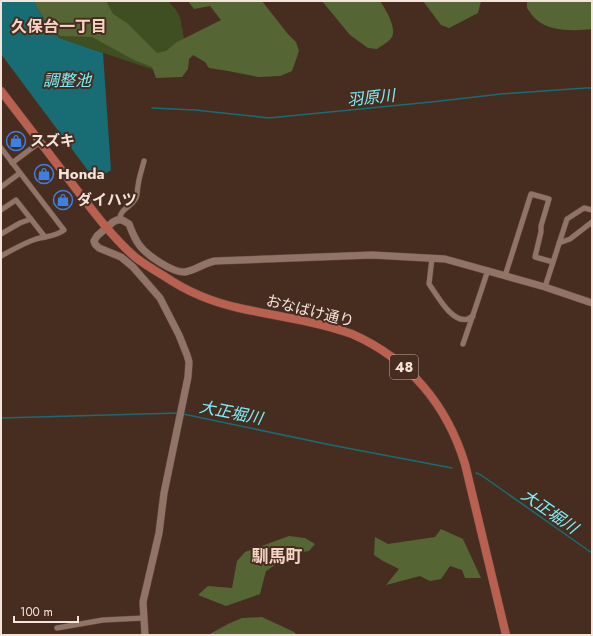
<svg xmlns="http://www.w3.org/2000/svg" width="593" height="636" viewBox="0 0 593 636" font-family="Jost,'Noto Sans JP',sans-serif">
  <rect width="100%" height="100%" fill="#462d20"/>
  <polygon fill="#404f22" points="34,1 168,1 176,10 180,17 186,50 154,70 59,38 39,12"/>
  <g fill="#556634">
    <polygon points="34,1 106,1 113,14 127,23 157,53 166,51 177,42 221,20 210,6 194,9 188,1 262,1 287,33 296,42 299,51 292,71 280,76 258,77 228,71 209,68 205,62 193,55 189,59 188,69 182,77 156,78 152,67 134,60 92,37 61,36 55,33 38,10"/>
    <path d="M 322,1 L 380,1 C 385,8 397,28 392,37 C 389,42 381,46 377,49 L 368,48 L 350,35 Z"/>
    <polygon points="423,1 481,1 478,13 449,28 441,25"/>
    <path d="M 527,1 L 592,1 L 592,29 C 576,31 550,32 537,20 C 533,17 530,12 527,8 Z"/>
    <polygon points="441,529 463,539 481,578 465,578 462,570 450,566 441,579 430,581 420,576 386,585 399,569 383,561 374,555 375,537 388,544 435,537"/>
    <polygon points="289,536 305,538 315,544 309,551 293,553 266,571 260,594 226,606 198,595 208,586 232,588 237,561 245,552"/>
    <polygon points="262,617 294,632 297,635 208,635 228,624 242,618"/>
  </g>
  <polygon fill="#186d74" points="1,1 34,1 39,12 59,38 103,53 111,170 95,180 1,54"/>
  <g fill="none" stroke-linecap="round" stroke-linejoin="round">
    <g stroke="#186d74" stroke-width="1.5">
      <polyline points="152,108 195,110 269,118 431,102 501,94 586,88 592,88"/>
      <polyline points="183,414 331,445 452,468"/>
      <polyline points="1,418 179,413"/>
      <polyline points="476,473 481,475 592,553"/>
    </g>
    <g stroke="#5f4b3f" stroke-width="6">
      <g id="street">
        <path d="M 1,148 L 64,230 C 55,237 46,236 36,239 C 24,243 12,250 1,256"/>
        <polyline points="12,163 40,142"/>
        <polyline points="1,187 20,173"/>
        <polyline points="1,210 16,200 45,237"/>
        <path d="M 119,220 C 122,206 130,209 136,198 C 138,194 137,190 138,186 C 139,177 142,169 144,161"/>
        <polyline points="1,234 20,223 31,219"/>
        <polyline points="559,243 570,239 592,222"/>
        <path d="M 432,258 L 429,284 C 437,295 452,324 468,319 C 468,319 472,316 473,316"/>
        <polyline points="505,276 531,194 549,199 541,226 541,232 535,257 553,262"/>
        <polyline points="545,287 567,219 584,208 592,210"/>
        <polyline points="463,344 475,309 488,270"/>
        <polyline points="57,628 103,620 144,618"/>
      </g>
    </g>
    <g stroke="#5f4b3f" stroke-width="8">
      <path id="secondary" d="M 145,635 L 143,602 L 159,533 L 164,493 L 188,377 L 189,362 L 187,355 L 179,335 L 160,298 L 133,267 L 121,257 L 99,248 L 95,244 L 94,241 L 97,236 L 113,222 L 117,220 L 122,220 L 124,221 L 129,224 C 132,232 135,240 140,246 C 148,256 173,273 185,272 C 196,270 204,263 215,261 L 372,255 L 445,259 L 545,287 L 592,303"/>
    </g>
    <g stroke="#5f4b3f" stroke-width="9">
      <path id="primary" d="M 1,91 C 24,121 47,151 70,181 C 90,207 110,235 135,257 C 144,264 154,270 164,276 C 186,291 212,302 239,308 C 262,313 286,317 309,322 C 323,325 338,329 352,334 C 409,359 447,405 465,464 L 506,635"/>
    </g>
    <use href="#street" stroke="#917465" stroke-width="5"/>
    <use href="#secondary" stroke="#917465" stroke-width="7"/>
    <use href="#primary" stroke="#ba6051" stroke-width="8"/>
  </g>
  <defs>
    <g id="shop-ring" transform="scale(1)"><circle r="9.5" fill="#462d20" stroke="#3f7fe0" stroke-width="1.5"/><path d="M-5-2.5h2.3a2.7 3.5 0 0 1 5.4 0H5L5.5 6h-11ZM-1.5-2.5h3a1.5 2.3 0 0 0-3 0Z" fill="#3f7fe0"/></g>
  </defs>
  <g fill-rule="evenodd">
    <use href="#shop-ring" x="16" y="141"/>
    <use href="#shop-ring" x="44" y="174"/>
    <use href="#shop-ring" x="63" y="200"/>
  </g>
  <g text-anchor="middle" stroke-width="4" stroke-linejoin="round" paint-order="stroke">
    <rect fill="#462d20" stroke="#c0ada3" stroke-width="1" x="390" y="355" width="28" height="24" rx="3"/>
    <g font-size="14" font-weight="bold" fill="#f4e4db">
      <text x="404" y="372">48</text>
    </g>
    <g font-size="15" font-weight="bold" fill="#f4e4db" stroke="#462d20" text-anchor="start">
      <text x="30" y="146">スズキ</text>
      <text x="58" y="179">Honda</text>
      <text x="77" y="205">ダイハツ</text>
    </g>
    <g font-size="15" fill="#f4e4db" stroke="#462d20">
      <text transform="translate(310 311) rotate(14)" y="5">おなばけ通り</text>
    </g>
    <g font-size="16" font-weight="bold" fill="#f5d4c3" stroke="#462d20">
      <text x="59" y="32">久保台一丁目</text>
    </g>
    <g font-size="16" font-style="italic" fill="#7cf0fa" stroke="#462d20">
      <text x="67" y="86">調整池</text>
      <text transform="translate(371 97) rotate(-6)" y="6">羽原川</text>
      <text transform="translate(231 412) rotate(11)" y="6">大正堀川</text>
      <text transform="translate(550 511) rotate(35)" y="6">大正堀川</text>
    </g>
    <g font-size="17" font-weight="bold" fill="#f5d4c3" stroke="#462d20">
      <text x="277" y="562">馴馬町</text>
    </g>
  </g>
  <rect width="593" height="636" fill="none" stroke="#f4e4db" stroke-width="4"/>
  <path d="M14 616v6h64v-6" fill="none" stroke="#f4e4db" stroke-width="2"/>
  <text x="20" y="616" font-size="12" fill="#f4e4db" stroke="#462d20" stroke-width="3" paint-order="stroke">100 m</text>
</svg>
